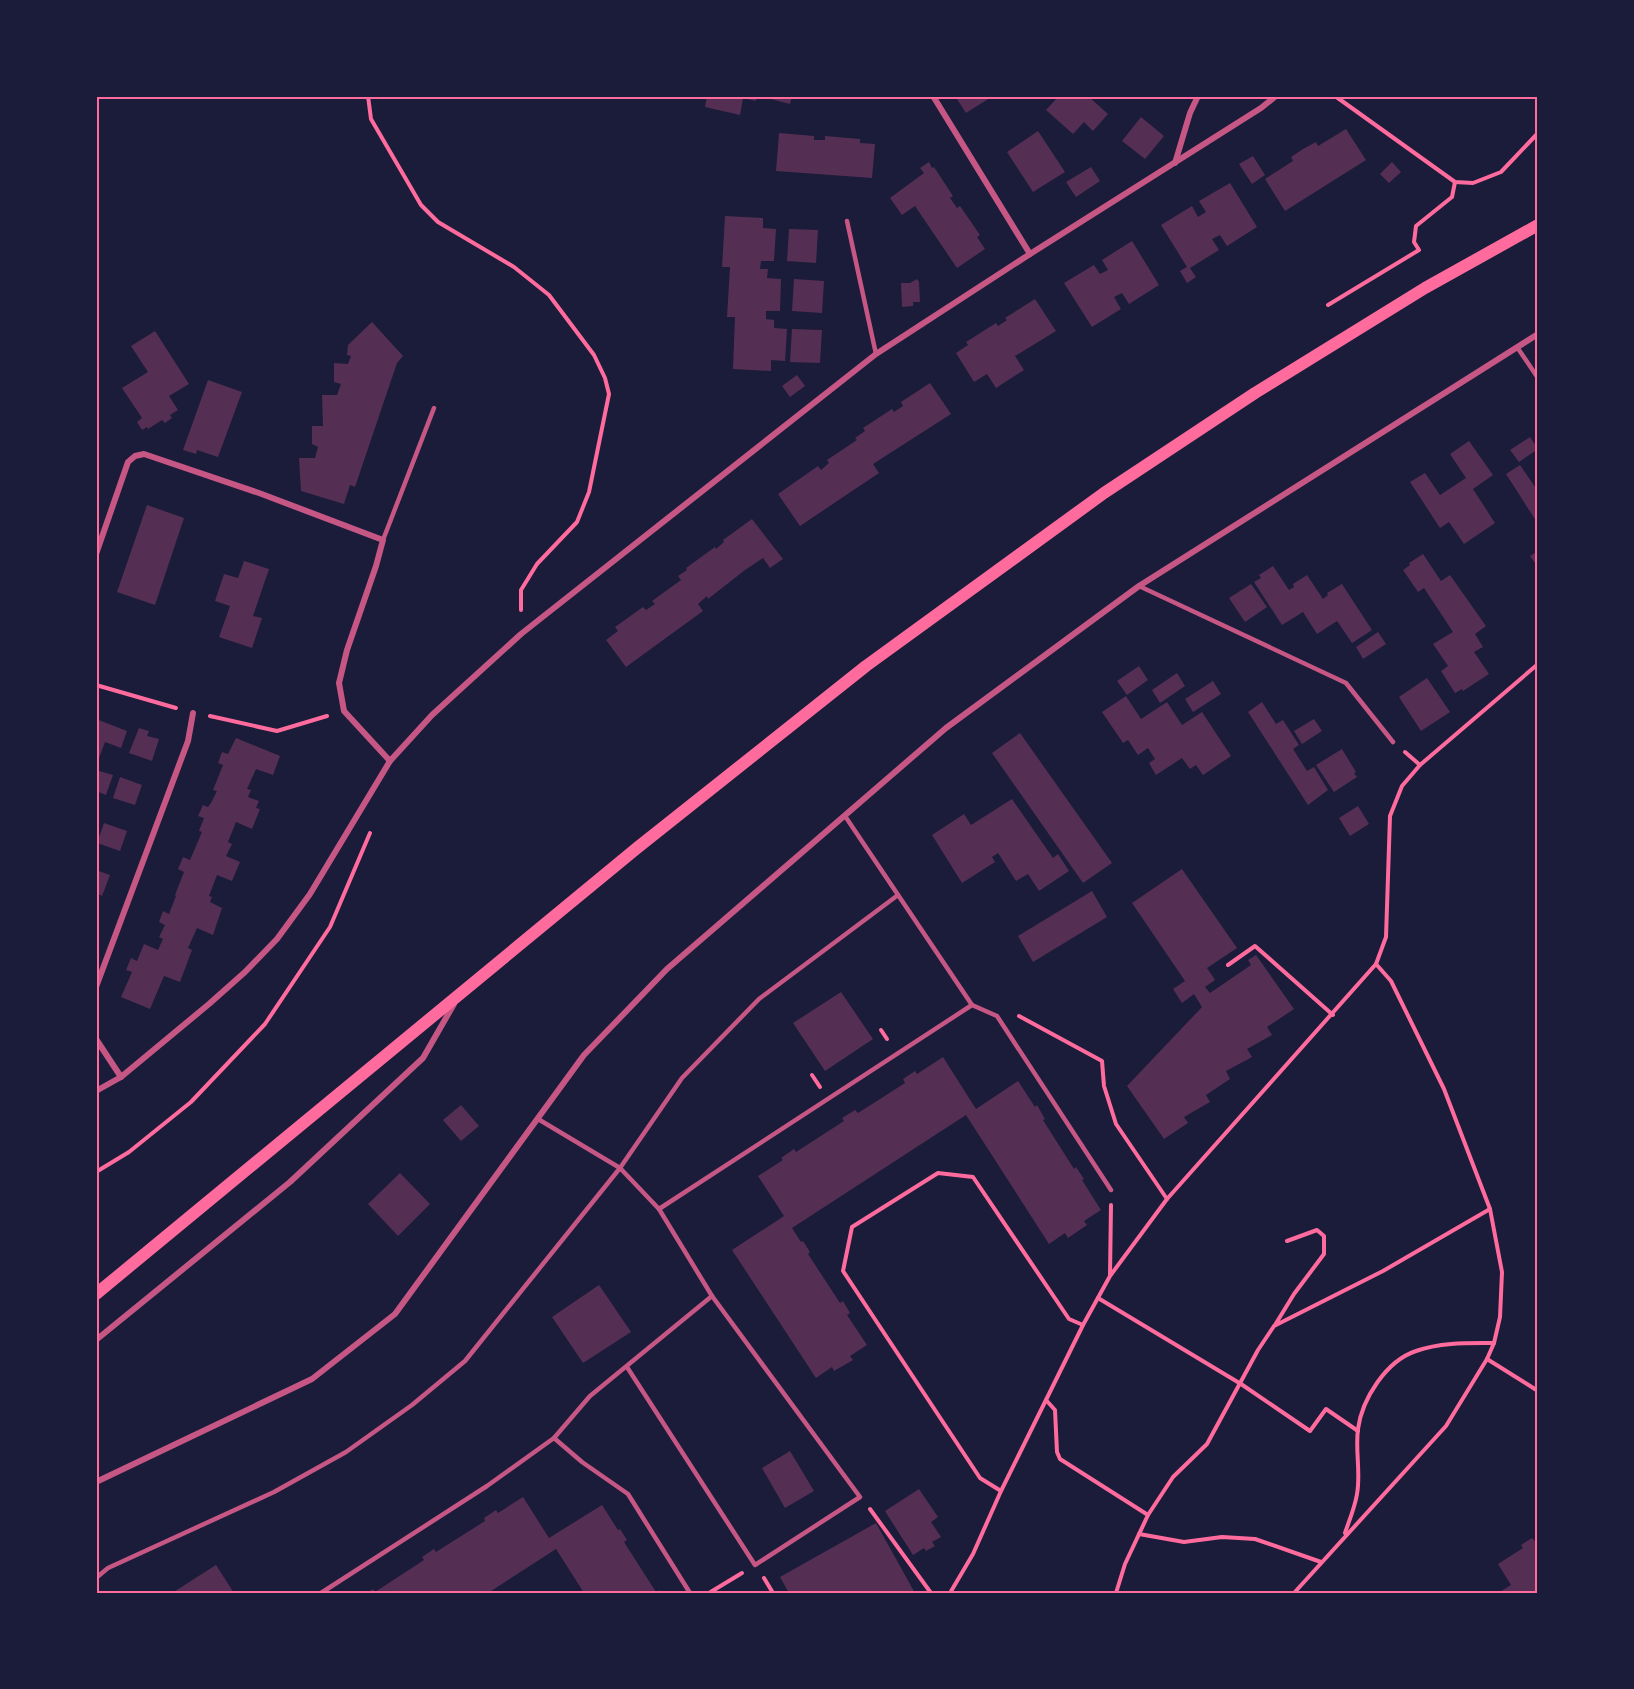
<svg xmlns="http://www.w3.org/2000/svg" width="1634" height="1689" viewBox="0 0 1634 1689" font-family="'Roboto Condensed',sans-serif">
  <rect width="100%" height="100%" fill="#1b1b3a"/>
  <g fill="#542f53">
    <polygon points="707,96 757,96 756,101 743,98 740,115 705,107"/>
    <polygon points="759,96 792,96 790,104"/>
    <polygon points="955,96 993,96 966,113"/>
    <polygon points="1059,96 1088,96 1108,114 1093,131 1084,122 1073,134 1046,110"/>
    <polygon points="1141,117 1164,136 1145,159 1122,141"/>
    <polygon points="1346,129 1366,160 1285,211 1265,179 1293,161 1291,157 1303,149 1316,142 1318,146"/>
    <polygon points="1038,131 1065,172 1033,192 1007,152"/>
    <polygon points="779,133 814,136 814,140 825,140 825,136 860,139 860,143 875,144 872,178 776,171"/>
    <polygon points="1253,156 1265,175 1252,184 1239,164"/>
    <polygon points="929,162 932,168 934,167 953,196 950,198 957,208 960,206 980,235 977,237 985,249 957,268 915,206 902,215 890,198 924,173 920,168"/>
    <polygon points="1392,162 1401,172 1389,183 1380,174"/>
    <polygon points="1091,167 1100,181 1076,197 1066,182"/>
    <polygon points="1230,183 1257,227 1227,246 1220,235 1212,239 1219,250 1190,268 1196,277 1187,283 1180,271 1187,267 1161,225 1192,206 1198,217 1206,212 1199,201"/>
    <polygon points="725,216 763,218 763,228 776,229 774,261 761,261 760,269 768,269 767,278 781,279 780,311 766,311 766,319 774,320 774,328 787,329 785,361 771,360 771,371 733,369 735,317 727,317 730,267 722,267"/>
    <polygon points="789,229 818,230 816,263 787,261"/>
    <polygon points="1132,241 1159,285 1129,304 1122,293 1114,297 1121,309 1092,327 1064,283 1094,265 1100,274 1108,270 1102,260"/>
    <polygon points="794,279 824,281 822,313 792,311"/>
    <polygon points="917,279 919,282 920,302 913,302 913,306 902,307 901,283 910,283"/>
    <polygon points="1035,299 1056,331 1015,356 1024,370 996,388 987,374 974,382 956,353 968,345 966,342 996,323 998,326 1007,320 1005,318"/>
    <polygon points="372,322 403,356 397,363 355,487 350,485 344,504 301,491 299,458 315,458 318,447 312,444 312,426 323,426 322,395 337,395 341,384 334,382 334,363 348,364 351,356 347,355 348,345"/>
    <polygon points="792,329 822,330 820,363 790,362"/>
    <polygon points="155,331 189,384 169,396 178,410 170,415 172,418 165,423 162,420 148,429 147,427 142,430 137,422 142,418 122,388 148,372 131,346"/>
    <polygon points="797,375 805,386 790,397 782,386"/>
    <polygon points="208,380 242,392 218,457 197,450 196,454 183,450"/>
    <polygon points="930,383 951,414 873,464 879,473 800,526 778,494 818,466 821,470 829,463 827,460 857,440 855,438 865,431 863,428 892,409 894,412 903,406 901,402"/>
    <polygon points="1530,437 1538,449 1519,462 1510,450"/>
    <polygon points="1469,441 1493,475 1473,489 1495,523 1464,544 1449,522 1440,528 1410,482 1425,473 1440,495 1466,478 1450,454"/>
    <polygon points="1520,465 1535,487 1538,484 1538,524 1506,474"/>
    <polygon points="147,505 184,518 155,605 117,592"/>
    <polygon points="752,519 783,559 770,568 763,558 745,570 708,599 707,596 698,604 703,611 626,667 606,640 618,631 615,627 643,607 646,610 655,604 652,601 681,580 678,576 687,570 686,568 715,547 716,549 724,542 723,540"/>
    <polygon points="1538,551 1538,567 1530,556"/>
    <polygon points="1423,554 1441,581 1450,575 1486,626 1475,634 1483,647 1474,652 1489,674 1463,691 1462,689 1455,693 1441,671 1448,666 1433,644 1453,632 1424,588 1418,592 1403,570 1410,565 1409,563"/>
    <polygon points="244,561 269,569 253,616 262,618 252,648 219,637 230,606 215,601 224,574 238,578"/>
    <polygon points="1273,566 1289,590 1294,587 1293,584 1307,575 1323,599 1328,595 1327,593 1342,584 1372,630 1352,643 1337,621 1317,634 1303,612 1282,625 1254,582 1261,578 1259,575"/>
    <polygon points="1251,584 1267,607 1245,622 1229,598"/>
    <polygon points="1378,632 1386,644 1363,659 1356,647"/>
    <polygon points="1139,666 1148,680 1127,695 1117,681"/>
    <polygon points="1177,673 1185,686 1160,703 1152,690"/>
    <polygon points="1427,678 1450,712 1421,731 1399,697"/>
    <polygon points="1213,681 1221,694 1193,712 1185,699"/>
    <polygon points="1126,696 1141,719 1167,702 1182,725 1202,712 1231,756 1203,775 1196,765 1190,769 1182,758 1156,775 1149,763 1155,759 1148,748 1138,755 1128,740 1123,743 1102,712"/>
    <polygon points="1262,702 1276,724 1283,720 1299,745 1293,749 1307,771 1314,767 1328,790 1308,805 1248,712"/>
    <polygon points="96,719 127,731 121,748 105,742 96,766"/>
    <polygon points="1314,719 1322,731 1302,744 1294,731"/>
    <polygon points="139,728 149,731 147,736 159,739 152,761 129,753"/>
    <polygon points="1020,733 1112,863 1083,883 992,753"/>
    <polygon points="236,738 280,756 273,775 256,769 247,789 251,790 248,797 259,801 256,808 260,809 252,829 236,822 228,842 232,844 226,856 240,862 232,881 217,875 209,896 212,897 210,902 222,908 213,935 197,928 188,948 192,950 180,982 164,976 150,1009 121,997 132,972 126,970 131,958 137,961 144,944 158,950 163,939 159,937 165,925 159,922 163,911 169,914 176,896 175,895 184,872 178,869 183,857 190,860 202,832 199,831 204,818 198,816 203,805 208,807 211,803 217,791 213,790 223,765 218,763 222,752 228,754"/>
    <polygon points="1342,749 1356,772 1354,773 1357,777 1334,792 1316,765"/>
    <polygon points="96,770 113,775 106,795 96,791"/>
    <polygon points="120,777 142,785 135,805 113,798"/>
    <polygon points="1012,799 1053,858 1058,854 1069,871 1039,891 1028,874 1016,881 998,853 992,857 995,862 962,883 932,835 964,814 971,825"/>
    <polygon points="1358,806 1369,824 1350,836 1339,818"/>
    <polygon points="104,823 127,831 120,851 97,843"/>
    <polygon points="1182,869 1237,948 1207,968 1215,980 1205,987 1210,993 1251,965 1248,960 1256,955 1294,1009 1267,1027 1272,1035 1247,1049 1252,1057 1226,1071 1230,1079 1206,1095 1210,1102 1184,1117 1188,1123 1164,1139 1127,1086 1202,1007 1194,994 1182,1003 1173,989 1185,981 1132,903"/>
    <polygon points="96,870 110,875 102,896 96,893"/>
    <polygon points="1092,891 1107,917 1033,962 1018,936"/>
    <polygon points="841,992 873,1039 825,1071 793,1023"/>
    <polygon points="943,1057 976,1109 1018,1081 1035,1107 1037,1105 1045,1119 1043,1120 1074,1169 1076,1167 1084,1179 1082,1180 1101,1210 1084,1221 1087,1225 1068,1238 1065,1233 1049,1244 966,1115 792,1228 801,1242 803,1241 810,1252 808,1254 840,1303 843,1301 850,1313 847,1315 867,1345 850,1356 853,1360 834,1371 832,1367 816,1378 732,1250 784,1216 758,1176 783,1160 781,1158 794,1149 796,1152 844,1121 842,1118 855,1110 858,1113 905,1083 903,1079 915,1071 917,1074"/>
    <polygon points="461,1105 479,1126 461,1141 443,1120"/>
    <polygon points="400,1173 430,1204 398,1236 368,1204"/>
    <polygon points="599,1285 631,1332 583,1363 552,1317"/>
    <polygon points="790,1451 814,1491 785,1508 762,1468"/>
    <polygon points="919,1489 938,1517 931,1522 941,1537 932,1542 935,1546 926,1551 924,1548 913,1555 885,1511"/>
    <polygon points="523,1497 549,1538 602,1505 618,1530 620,1529 627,1540 624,1542 656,1592 660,1590 661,1593 584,1593 556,1549 488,1593 367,1593 373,1589 375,1592 424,1560 422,1557 434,1549 436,1552 485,1521 484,1518 496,1510 498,1513"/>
    <polygon points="876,1523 915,1593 789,1593 780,1577"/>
    <polygon points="1532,1538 1535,1541 1538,1539 1538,1593 1498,1593 1511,1585 1498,1564 1523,1548 1521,1545"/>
    <polygon points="216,1565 234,1593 172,1593"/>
  </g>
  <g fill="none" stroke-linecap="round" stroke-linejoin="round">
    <g stroke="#ff6b9d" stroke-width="4">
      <polyline points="368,96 371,119 421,205 438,222 514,267 549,295 594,355 605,378 609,394 589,492 577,522 537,564 521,590 521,610"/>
      <polyline points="1335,96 1455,182 1473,183 1501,172 1538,133"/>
      <polyline points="1328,305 1419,250 1414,242 1416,226 1452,197 1455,182"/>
      <polyline points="96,685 176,708"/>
      <polyline points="210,716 277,731 327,716"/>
      <polyline points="1405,752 1420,765"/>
      <polyline points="1228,965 1255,946 1333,1015"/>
      <polyline points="1019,1016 1102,1061 1104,1086 1116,1124 1167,1199"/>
      <polyline points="881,1030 887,1039"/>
      <polyline points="812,1075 820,1087"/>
      <polyline points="96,1172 129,1152 191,1102 265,1024 330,927 370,833"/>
      <polyline points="1110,1275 1111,1205"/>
      <polyline points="1098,1298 1241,1384 1310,1431 1326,1409 1358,1431"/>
      <polyline points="1275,1325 1294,1294 1324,1254 1324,1236 1317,1230 1287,1241"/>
      <polyline points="1487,1359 1538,1391"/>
      <polyline points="1046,1400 1055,1410 1057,1452 1060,1459 1148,1515"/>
      <polyline points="1001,1491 980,1478 843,1271 852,1227 938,1173 973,1177 1069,1319 1083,1325"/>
      <polyline points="870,1509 931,1593"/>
      <path d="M 1345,1533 C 1349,1521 1355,1507 1357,1494 C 1361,1473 1355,1450 1358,1429 C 1362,1399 1386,1361 1416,1351 C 1441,1342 1468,1343 1494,1343"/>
      <polyline points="1139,1534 1184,1542 1222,1537 1255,1539 1321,1562"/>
      <polyline points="764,1578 773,1593"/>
      <polyline points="709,1593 742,1573"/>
      <polyline points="950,1593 973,1554 1001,1491 1083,1325 1110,1276 1167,1199 1376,964 1386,937 1390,816 1402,786 1420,765 1538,664"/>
      <polyline points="1116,1593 1125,1564 1148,1515 1173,1477 1207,1444 1258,1350 1274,1326 1383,1271 1490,1209"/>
      <polyline points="1294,1593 1446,1426 1487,1359 1494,1343 1500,1317 1502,1272 1490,1209 1444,1089 1391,981 1376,964"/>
    </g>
    <g stroke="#c65784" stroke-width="4.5">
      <polyline points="847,221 876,354"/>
      <polyline points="1517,347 1538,378"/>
      <polyline points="383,540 434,408"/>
      <polyline points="1139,586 1346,683 1393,742"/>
      <polyline points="972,1005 997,1016 1111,1190"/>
      <polyline points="538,1119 620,1168 659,1209 712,1296 860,1497 755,1565 627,1367"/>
      <polyline points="659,1209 972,1005 845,816"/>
      <polyline points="554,1438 582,1462 628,1494 690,1593"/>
      <polyline points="96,1578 108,1568 274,1492 346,1452 412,1405 465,1361 620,1168 682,1078 759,999 898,895"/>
      <polyline points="321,1593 487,1486 554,1438 590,1396 712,1296"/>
    </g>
    <g stroke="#c65784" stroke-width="6">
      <polyline points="933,96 1030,254"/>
      <polyline points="1175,163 1190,113 1198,96"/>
      <polyline points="96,554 128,462 135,456 144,454 259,493 383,540 376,566 347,650 339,683 344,711 390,761"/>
      <polyline points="96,987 188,741 193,713"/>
      <polyline points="96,1039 121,1077"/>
      <polyline points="96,1091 121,1077 209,1004 245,972 277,939 310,894 390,761 432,715 521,634 876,354 1030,254 1261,108 1276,96"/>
      <polyline points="96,1340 290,1182 423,1058 454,1004"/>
      <polyline points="96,1482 312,1379 395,1314 584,1055 667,969 946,728 1139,586 1538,334"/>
    </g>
    <polyline stroke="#ff6b9d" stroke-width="12" points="96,1294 637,848 866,666 1104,493 1255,393 1425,288 1538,225"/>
  </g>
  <rect width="1634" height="1689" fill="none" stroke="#1b1b3a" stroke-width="195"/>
  <rect x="98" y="98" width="1438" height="1494" fill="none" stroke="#ff6b9d" stroke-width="2"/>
</svg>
